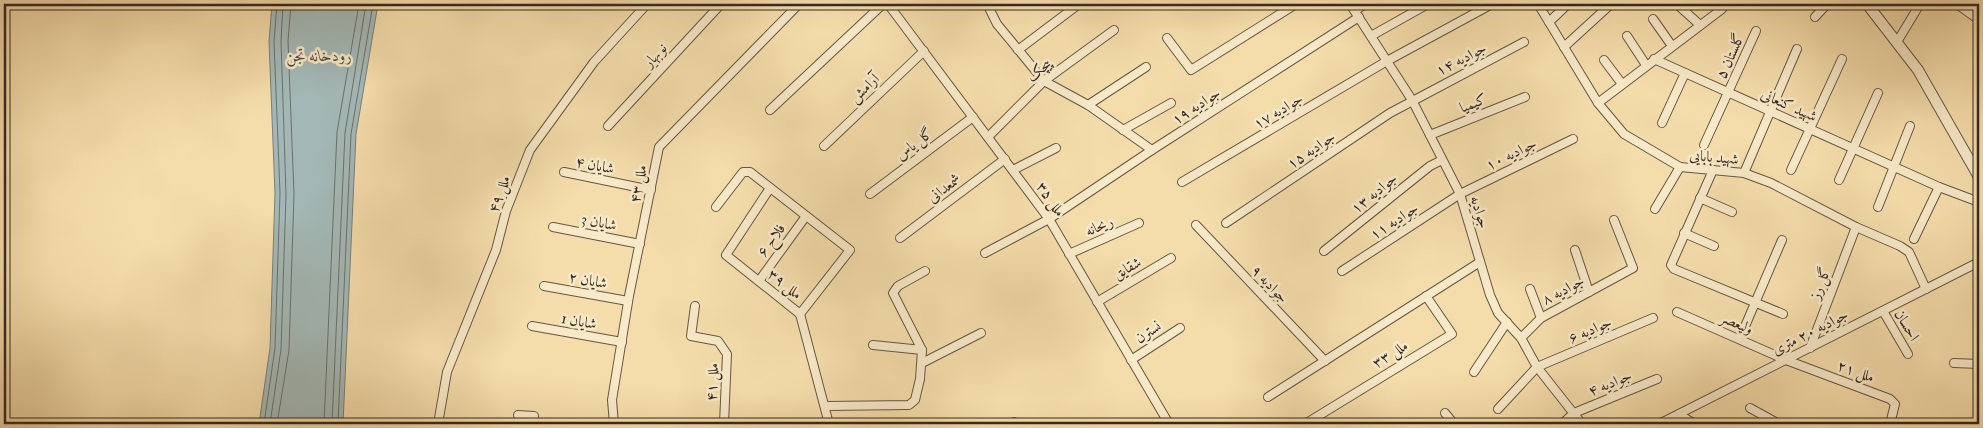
<svg xmlns="http://www.w3.org/2000/svg" width="1983" height="428" viewBox="0 0 1983 428" font-family="'IM FELL Double Pica',Amiri,serif">
  <rect width="100%" height="100%" fill="#f5ddab"/>
  <filter id="stains"><feTurbulence type="fractalNoise" baseFrequency=".004" numOctaves="4"/><feColorMatrix values="0 0 0 0 .2 0 0 0 0 .09 0 0 0 0 .02 0 0 0 .5 -.17"/></filter>
  <radialGradient id="worn" r=".72"><stop offset=".6" stop-color="#630" stop-opacity="0"/><stop offset="1" stop-color="#630" stop-opacity=".3"/></radialGradient>
  <polygon fill="#a3b8b6" stroke="#777f7a" points="272,4 378,4 356,134 343,424 259,424 270,348 275,193 269,41"/>
  <g fill="none" stroke-linecap="round" stroke-linejoin="round">
    <g stroke="#6c706b" stroke-width="1">
      <polyline points="264,424 275,348 280,193 274,41 277,4"/>
      <polyline points="270,424 281,349 286,194 281,41 283,4"/>
      <polyline points="277,424 289,350 294,194 288,41 291,4"/>
      <polyline points="324,424 337,132 359,4"/>
      <polyline points="332,424 345,133 366,4"/>
      <polyline points="338,424 351,134 373,4"/>
    </g>
    <g stroke="#665643" stroke-width="10">
      <g id="minor">
        <polyline points="888,4 1049,219 1169,424"/>
        <polyline points="991,4 990,10 997,24 1044,81 1088,105 1152,150"/>
        <polyline points="1350,4 1412,100 1460,194 1490,295 1498,313 1521,338 1537,367 1582,424"/>
        <polyline points="1538,4 1598,103 1624,134 1680,167 1744,173 1771,183 1856,227 1900,246 1909,252 1926,289"/>
        <polyline points="1957,4 1979,20"/>
        <polyline points="1679,6 1700,25"/>
        <polyline points="1355,11 1365,4"/>
        <polyline points="1815,17 1827,4"/>
        <polyline points="1653,19 1672,46"/>
        <polyline points="1549,22 1568,4"/>
        <polyline points="1371,36 1428,4"/>
        <polyline points="1627,36 1646,65"/>
        <polyline points="1167,38 1191,70 1296,4"/>
        <polyline points="1897,42 1920,4"/>
        <polyline points="1564,47 1611,4"/>
        <polyline points="1018,50 1079,4"/>
        <polyline points="1654,59 1939,187 1979,202"/>
        <polyline points="1604,60 1622,84"/>
        <polyline points="1598,103 1722,9"/>
        <polyline points="1088,105 1146,67"/>
        <polyline points="770,110 883,4"/>
        <polyline points="1662,123 1685,73"/>
        <polyline points="608,126 721,4"/>
        <polyline points="1123,130 1171,103"/>
        <polyline points="1430,135 1525,97"/>
        <polyline points="988,137 1044,81 1114,30"/>
        <polyline points="1704,145 1756,31"/>
        <polyline points="824,146 924,51"/>
        <polyline points="1013,170 1056,148"/>
        <polyline points="1713,170 1671,265 1674,269 1783,314"/>
        <polyline points="1791,170 1842,59"/>
        <polyline points="564,172 651,190"/>
        <polyline points="1744,173 1797,49"/>
        <polyline points="1839,180 1878,93"/>
        <polyline points="1182,182 1387,61 1492,4"/>
        <polyline points="770,188 726,255 800,314 829,424"/>
        <polyline points="870,194 973,117"/>
        <polyline points="1700,198 1732,212"/>
        <polyline points="716,207 743,172 750,172 850,250 800,314"/>
        <polyline points="1878,207 1910,126"/>
        <polyline points="1655,209 1680,167"/>
        <polyline points="1226,223 1390,113 1524,42"/>
        <polyline points="1196,225 1325,361"/>
        <polyline points="553,227 640,244"/>
        <polyline points="1684,233 1714,246"/>
        <polyline points="900,238 1005,159"/>
        <polyline points="1914,239 1939,187"/>
        <polyline points="1575,250 1589,292"/>
        <polyline points="1324,251 1430,166 1442,160"/>
        <polyline points="985,253 1049,219 1152,150 1359,17"/>
        <polyline points="1069,254 1139,223"/>
        <polyline points="1342,271 1460,194 1573,139"/>
        <polyline points="759,281 806,216"/>
        <polyline points="544,286 628,301"/>
        <polyline points="1530,289 1541,318"/>
        <polyline points="1097,302 1171,258"/>
        <polyline points="695,306 691,336 718,341 727,354 724,424"/>
        <polyline points="1883,311 1908,354"/>
        <polyline points="1677,312 1786,360 1890,399 1895,404 1890,424"/>
        <polyline points="532,326 622,342"/>
        <polyline points="1521,338 1541,318 1633,268 1614,220"/>
        <polyline points="1740,338 1782,240"/>
        <polyline points="873,345 922,350"/>
        <polyline points="1810,348 1856,227"/>
        <polyline points="1131,360 1180,328"/>
        <polyline points="922,363 981,333"/>
        <polyline points="1954,363 1979,364"/>
        <polyline points="1474,372 1507,322"/>
        <polyline points="1268,397 1480,262"/>
        <polyline points="826,406 909,405 915,400 920,379 922,350 893,293 898,286 925,271"/>
        <polyline points="1750,408 1779,424"/>
        <polyline points="1498,409 1537,367 1653,318"/>
        <polyline points="1445,413 1454,424"/>
        <polyline points="1679,414 1694,424"/>
        <polyline points="518,415 534,416 534,424"/>
        <polyline points="1014,422 1015,424"/>
        <polyline points="438,424 447,372 496,250 506,211 530,150 594,62 647,4"/>
        <polyline points="581,424 581,423"/>
        <polyline points="614,424 612,400 629,296 659,147 799,4"/>
        <polyline points="1305,424 1452,334 1426,296"/>
        <polyline points="1562,424 1574,413 1657,379"/>
        <polyline points="1659,424 1979,262"/>
      </g>
    </g>
    <g stroke="#665643" stroke-width="12">
      <polyline id="tertiary" points="1867,4 1918,70 1979,177"/>
    </g>
    <use href="#minor" stroke="#f8e9c8" stroke-width="8"/>
    <use href="#tertiary" stroke="#f8e9c8" stroke-width="10"/>
  </g>
  <g text-anchor="middle" stroke-width="5" stroke-linejoin="round" paint-order="stroke">
    <g font-size="15" fill="#362920" stroke="#f8e9c8">
      <text transform="translate(655 55) rotate(-47)" y="5">نوبهار</text>
      <text transform="translate(1730 56) rotate(-66)" y="5">گلستان ۵</text>
      <text transform="translate(1461 59) rotate(-27)" y="5">جوادیه ۱۴</text>
      <text transform="translate(1039 70) rotate(-40)" y="5">پیچک</text>
      <text transform="translate(864 88) rotate(-43)" y="5">آرامش</text>
      <text transform="translate(1473 103) rotate(-22)" y="5">کیمیا</text>
      <text transform="translate(1789 105) rotate(24)" y="5">شهید کنعانی</text>
      <text transform="translate(1196 106) rotate(-33)" y="5">جوادیه ۱۹</text>
      <text transform="translate(1278 111) rotate(-31)" y="5">جوادیه ۱۷</text>
      <text transform="translate(914 144) rotate(-37)" y="5">گل یاس</text>
      <text transform="translate(1311 150) rotate(-34)" y="5">جوادیه ۱۵</text>
      <text transform="translate(1511 154) rotate(-26)" y="5">جوادیه ۱۰</text>
      <text transform="translate(1714 157) rotate(5)" y="5">شهید بابایی</text>
      <text transform="translate(595 165) rotate(11)" y="5">شایان ۴</text>
      <text transform="translate(638 184) rotate(-79)" y="5">ملل ۴۳</text>
      <text transform="translate(944 188) rotate(-37)" y="5">شمعدانی</text>
      <text transform="translate(1374 193) rotate(-39)" y="5">جوادیه ۱۳</text>
      <text transform="translate(499 194) rotate(-70)" y="5">ملل ۴۹</text>
      <text transform="translate(1051 199) rotate(55)" y="5">ملل ۳۵</text>
      <text transform="translate(1480 212) rotate(73)" y="5">جوادیه</text>
      <text transform="translate(1394 221) rotate(-33)" y="5">جوادیه ۱۱</text>
      <text transform="translate(599 222) rotate(11)" y="5">شایان 3</text>
      <text transform="translate(1099 226) rotate(-23)" y="5">ریحانه</text>
      <text transform="translate(771 240) rotate(-54)" y="5">فلاح ۶</text>
      <text transform="translate(1127 268) rotate(-30)" y="5">شقایق</text>
      <text transform="translate(588 280) rotate(10)" y="5">شایان ۲</text>
      <text transform="translate(1820 283) rotate(-69)" y="5">گل رز</text>
      <text transform="translate(785 284) rotate(38)" y="5">ملل ۳۹</text>
      <text transform="translate(1270 284) rotate(46)" y="5">جوادیه ۹</text>
      <text transform="translate(1563 290) rotate(-28)" y="5">جوادیه ۸</text>
      <text transform="translate(579 321) rotate(10)" y="5">شایان 1</text>
      <text transform="translate(1737 323) rotate(23)" y="5">ولیعصر</text>
      <text transform="translate(1907 325) rotate(59)" y="5">احسان</text>
      <text transform="translate(1590 330) rotate(-23)" y="5">جوادیه ۶</text>
      <text transform="translate(1148 332) rotate(-33)" y="5">نسترن</text>
      <text transform="translate(1810 332) rotate(-27)" y="5">جوادیه ۲۰ متری</text>
      <text transform="translate(1390 354) rotate(-32)" y="5">ملل ۳۳</text>
      <text transform="translate(1856 371) rotate(20)" y="5">ملل ۲۱</text>
      <text transform="translate(712 382) rotate(-87)" y="5">ملل ۴۱</text>
      <text transform="translate(1610 383) rotate(-22)" y="5">جوادیه ۴</text>
    </g>
    <g font-size="16" font-style="italic" fill="#514d46" stroke="#f8e9c8">
      <text x="319" y="61">رودخانه تجن</text>
    </g>
  </g>
  <rect width="1983" height="428" fill="none" stroke="#f5ddab" stroke-width="20"/>
  <rect x="5" y="5" width="1973" height="418" fill="none" stroke="#362920" stroke-width="2.5"/>
  <rect x="10" y="10" width="1963" height="408" fill="none" stroke="#362920"/>
  <rect width="100%" height="100%" filter="url(#stains)"/>
  <rect width="100%" height="100%" fill="url(#worn)"/>
</svg>
